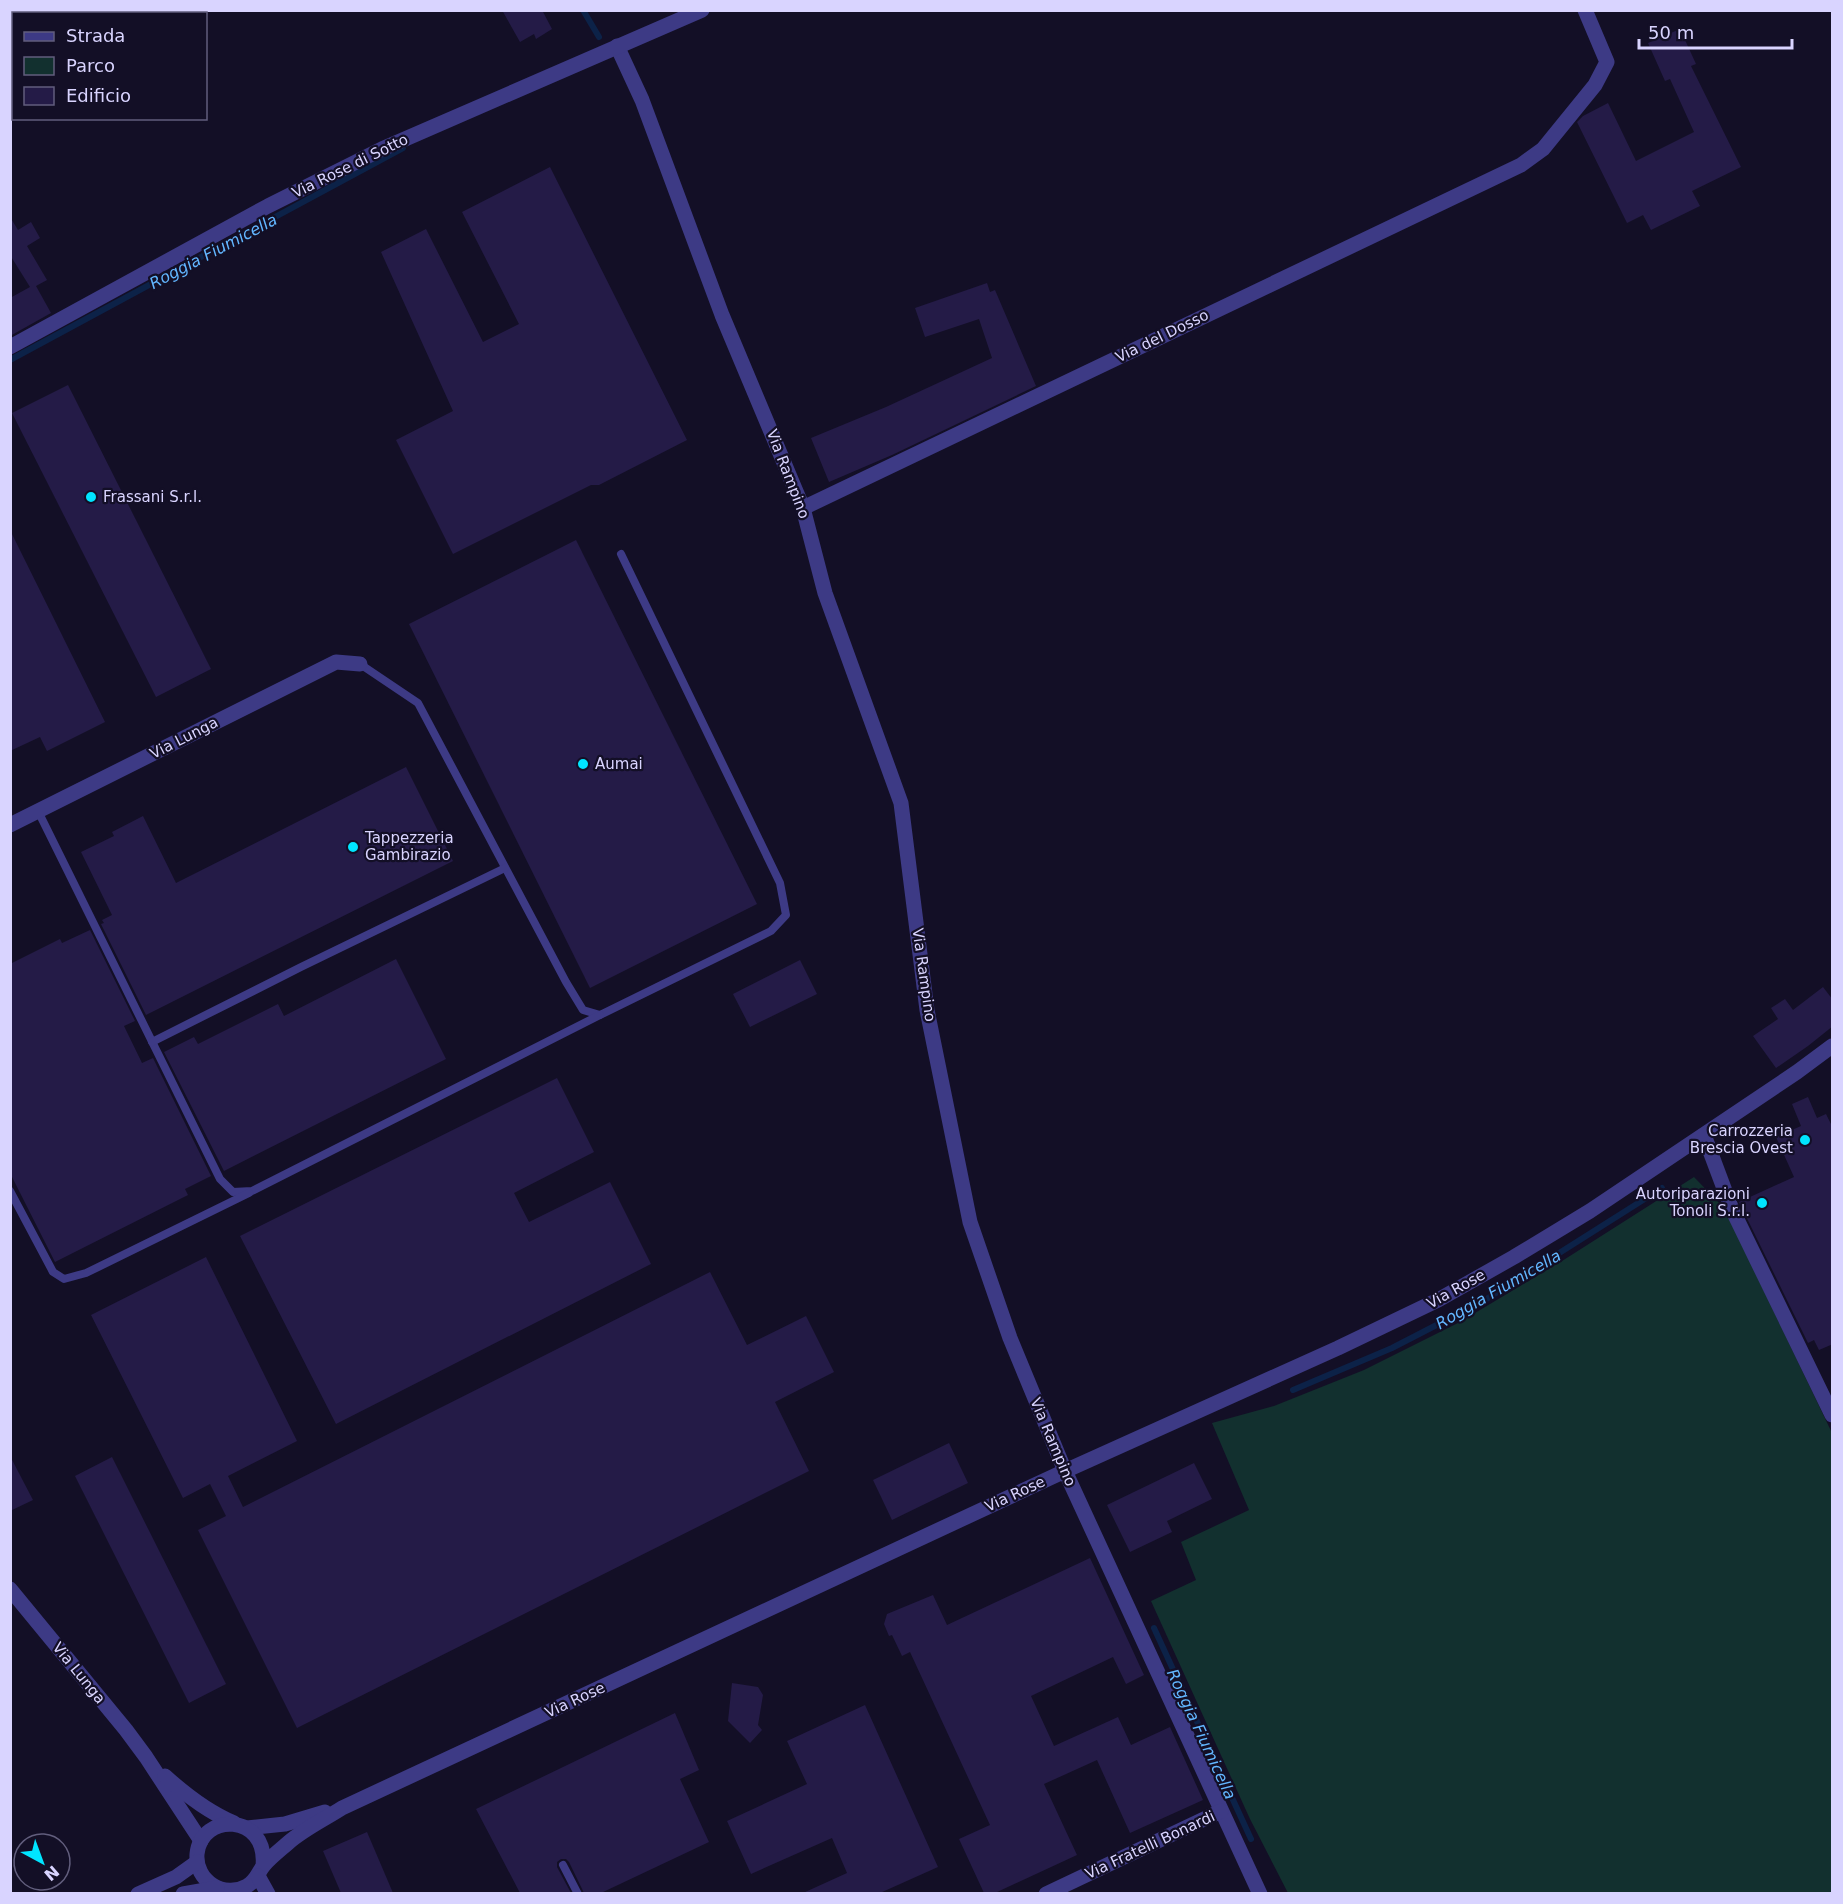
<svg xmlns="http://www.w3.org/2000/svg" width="1843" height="1904" viewBox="0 0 1843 1904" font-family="'DejaVu Sans',sans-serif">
  <rect width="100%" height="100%" fill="#130f26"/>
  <polygon fill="#12302f" points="1694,1177 1722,1206 1730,1220 1832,1433 1832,1893 1288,1893 1250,1819 1151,1601 1196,1580 1181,1542 1249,1510 1212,1423 1274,1406 1364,1370 1460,1322 1562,1261"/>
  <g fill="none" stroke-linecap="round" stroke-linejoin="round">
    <g stroke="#0c2248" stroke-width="6">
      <polyline points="583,10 599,37"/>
      <polyline points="10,360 403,148"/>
      <polyline points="1293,1390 1392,1348 1485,1300 1662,1188"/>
      <polyline points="1154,1628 1251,1839"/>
    </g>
  </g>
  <g fill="#241b47">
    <polygon points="502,10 542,10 552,29 536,39 534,34 520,42"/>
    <polygon points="1680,29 1696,64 1691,66 1741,167 1692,191 1700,206 1651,230 1643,215 1627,223 1577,122 1583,116 1608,103 1636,161 1694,132 1670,79 1665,81 1648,43"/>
    <polygon points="550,167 687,440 599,485 591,485 453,554 396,440 453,411 381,252 426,229 483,342 519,324 462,212"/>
    <polygon points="10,217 18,230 31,222 40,238 27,246 47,280 36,286 51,313 10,336 10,298 30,287 10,255"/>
    <polygon points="987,283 990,292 995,290 1036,386 892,455 829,482 811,438 886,407 992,358 979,319 925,337 915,308"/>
    <polygon points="68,385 211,669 156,697 12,413"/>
    <polygon points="10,530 105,722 47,751 40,737 10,751"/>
    <polygon points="576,540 757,904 590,988 409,624"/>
    <polygon points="406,767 453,861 146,1015 101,924 104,923 102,920 112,915 81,852 114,836 112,832 143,816 176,883"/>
    <polygon points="90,930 135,1021 124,1026 142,1063 153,1058 211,1176 185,1189 188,1195 55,1262 10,1173 10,964 60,939 62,943"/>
    <polygon points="396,959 446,1059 224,1171 164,1052 194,1037 198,1044 278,1004 284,1016"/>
    <polygon points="800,960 817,994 750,1027 733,994"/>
    <polygon points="1823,987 1833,1000 1833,1026 1808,1046 1776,1068 1753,1036 1778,1019 1771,1008 1785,999 1793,1010"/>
    <polygon points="557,1078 594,1152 514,1193 529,1222 610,1182 651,1264 336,1424 240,1236"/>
    <polygon points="1808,1097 1817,1118 1826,1114 1833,1128 1833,1344 1819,1350 1814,1340 1808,1343 1739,1202 1794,1177 1776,1137 1801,1126 1792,1104"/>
    <polygon points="206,1257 297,1441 228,1476 243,1507 710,1272 747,1345 806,1316 834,1372 775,1402 809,1471 297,1728 198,1530 226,1516 210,1484 183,1498 91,1315"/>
    <polygon points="949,1443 968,1483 892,1520 873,1480"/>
    <polygon points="10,1456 33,1500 10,1511"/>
    <polygon points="112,1457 226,1684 189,1703 75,1476"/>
    <polygon points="1194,1463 1212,1499 1167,1521 1172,1532 1130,1552 1107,1505"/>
    <polygon points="1090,1558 1144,1675 1126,1684 1113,1657 1031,1696 1054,1746 1118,1717 1131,1745 1170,1727 1203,1800 1130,1833 1097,1760 1044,1784 1077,1855 995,1893 984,1893 959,1839 990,1825 910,1652 902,1656 892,1635 889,1636 884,1624 887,1614 933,1595 947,1625"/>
    <polygon points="732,1683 758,1687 763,1695 758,1725 762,1730 750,1743 728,1721"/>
    <polygon points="865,1705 938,1867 880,1893 803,1893 847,1873 832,1838 751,1874 727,1821 807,1784 787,1741"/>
    <polygon points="675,1713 699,1770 680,1779 709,1842 601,1893 584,1893 569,1862 566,1859 561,1859 557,1862 557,1867 571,1893 520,1893 476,1809"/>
    <polygon points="367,1832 393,1893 341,1893 323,1851"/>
  </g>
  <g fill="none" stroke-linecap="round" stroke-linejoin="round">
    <g stroke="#3d3a85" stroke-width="8">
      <polyline points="360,664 418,703 566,982 583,1010 600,1015 771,931 786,915 780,883 621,554"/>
      <polyline points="38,811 220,1179 233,1192 252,1191 600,1015"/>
      <polyline points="152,1042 301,967 505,868"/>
      <polyline points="10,1191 53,1272 64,1279 86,1273 249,1193"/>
      <polyline points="563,1865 578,1894"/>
    </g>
    <g stroke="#3d3a85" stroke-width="15">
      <polyline points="617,46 642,100 722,315 803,508 825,593 901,803 927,1010 970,1222 1010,1338 1065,1471 1260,1894"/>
      <polyline points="10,347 268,206 382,149 702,10"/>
      <polyline points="803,508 1521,165 1543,149 1595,85 1607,62 1585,10"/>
      <polyline points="10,825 336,662 360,664"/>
      <polyline points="1704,1135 1731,1207 1832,1415"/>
      <polyline points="10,1589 126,1730 146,1757 201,1841"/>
      <path d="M 165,1776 C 187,1796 208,1812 234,1823"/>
      <polyline points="247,1828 285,1824 325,1812"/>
      <path d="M 263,1866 C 268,1813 201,1812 197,1854 C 195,1881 224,1899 247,1886 C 257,1880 258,1872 264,1865 C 271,1857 280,1850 288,1843 C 304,1829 325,1819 342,1808 L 1065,1471 L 1338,1348 L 1438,1300 L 1514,1257 L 1590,1211 L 1797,1072 L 1832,1046"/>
      <polyline points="258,1876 268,1894"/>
      <polyline points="138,1894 176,1877 197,1862"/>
      <polyline points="183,1894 217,1888"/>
      <polyline points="1046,1894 1221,1811"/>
    </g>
  </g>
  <g fill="#00e5ff" stroke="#130f26" stroke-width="2">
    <circle cx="91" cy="497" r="6"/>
    <circle cx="583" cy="764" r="6"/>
    <circle cx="353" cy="847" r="6"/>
    <circle cx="1805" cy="1140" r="6"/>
    <circle cx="1762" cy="1203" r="6"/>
  </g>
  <g text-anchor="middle" stroke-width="4.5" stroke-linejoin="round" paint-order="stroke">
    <g font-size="15" fill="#d9d4ff" stroke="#130f26">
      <text transform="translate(350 166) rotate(-26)" y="5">Via Rose di Sotto</text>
      <text transform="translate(1162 336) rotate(-26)" y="5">Via del Dosso</text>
      <text transform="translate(788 474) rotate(69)" y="5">Via Rampino</text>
      <text transform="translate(184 738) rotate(-27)" y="5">Via Lunga</text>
      <text transform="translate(924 975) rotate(82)" y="5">Via Rampino</text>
      <text transform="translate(1456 1289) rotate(-29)" y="5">Via Rose</text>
      <text transform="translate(1053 1442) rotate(67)" y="5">Via Rampino</text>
      <text transform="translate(1015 1494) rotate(-25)" y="5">Via Rose</text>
      <text transform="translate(79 1673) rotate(51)" y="5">Via Lunga</text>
      <text transform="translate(575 1700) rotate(-25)" y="5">Via Rose</text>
      <text transform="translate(1150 1845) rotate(-25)" y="5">Via Fratelli Bonardi</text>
    </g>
    <g font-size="15" fill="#d9d4ff" stroke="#130f26" text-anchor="start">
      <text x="103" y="502">Frassani S.r.l.</text>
      <text x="595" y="769">Aumai</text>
      <text x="365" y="843">Tappezzeria<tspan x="365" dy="17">Gambirazio</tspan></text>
      <text x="1793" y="1136" text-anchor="end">Carrozzeria<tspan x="1793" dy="17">Brescia Ovest</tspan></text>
      <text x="1750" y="1199" text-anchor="end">Autoriparazioni<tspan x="1750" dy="17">Tonoli S.r.l.</tspan></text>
    </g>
    <g font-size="16" font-style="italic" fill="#62b6ff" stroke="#130f26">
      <text transform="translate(213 251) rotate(-28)" y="6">Roggia Fiumicella</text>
      <text transform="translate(1498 1289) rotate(-30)" y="6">Roggia Fiumicella</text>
      <text transform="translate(1202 1734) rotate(65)" y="6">Roggia Fiumicella</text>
    </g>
  </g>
  <rect width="1843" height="1904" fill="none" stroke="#d9d4ff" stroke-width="24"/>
  <rect x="12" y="12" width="195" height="108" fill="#130f26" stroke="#625e7d" stroke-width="1.5"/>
  <rect x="24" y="32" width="30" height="9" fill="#3d3a85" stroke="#625e7d" stroke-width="1.5"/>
  <text x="66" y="42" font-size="18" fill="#d9d4ff">Strada</text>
  <rect x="24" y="57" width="30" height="18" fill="#12302f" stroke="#625e7d" stroke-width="1.5"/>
  <text x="66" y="72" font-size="18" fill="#d9d4ff">Parco</text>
  <rect x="24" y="87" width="30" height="18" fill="#241b47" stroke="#625e7d" stroke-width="1.5"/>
  <text x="66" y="102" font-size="18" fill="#d9d4ff">Edificio</text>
  <g transform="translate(42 1862) rotate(139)"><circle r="28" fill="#130f26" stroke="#625e7d" stroke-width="1.5"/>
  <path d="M0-4.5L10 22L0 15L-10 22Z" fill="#00e5ff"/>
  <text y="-9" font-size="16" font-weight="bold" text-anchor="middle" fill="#d9d4ff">N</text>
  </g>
  <path d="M1639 39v9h153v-9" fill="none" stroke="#d9d4ff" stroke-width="3"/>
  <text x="1648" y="39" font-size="18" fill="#d9d4ff" stroke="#130f26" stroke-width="4.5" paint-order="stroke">50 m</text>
</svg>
